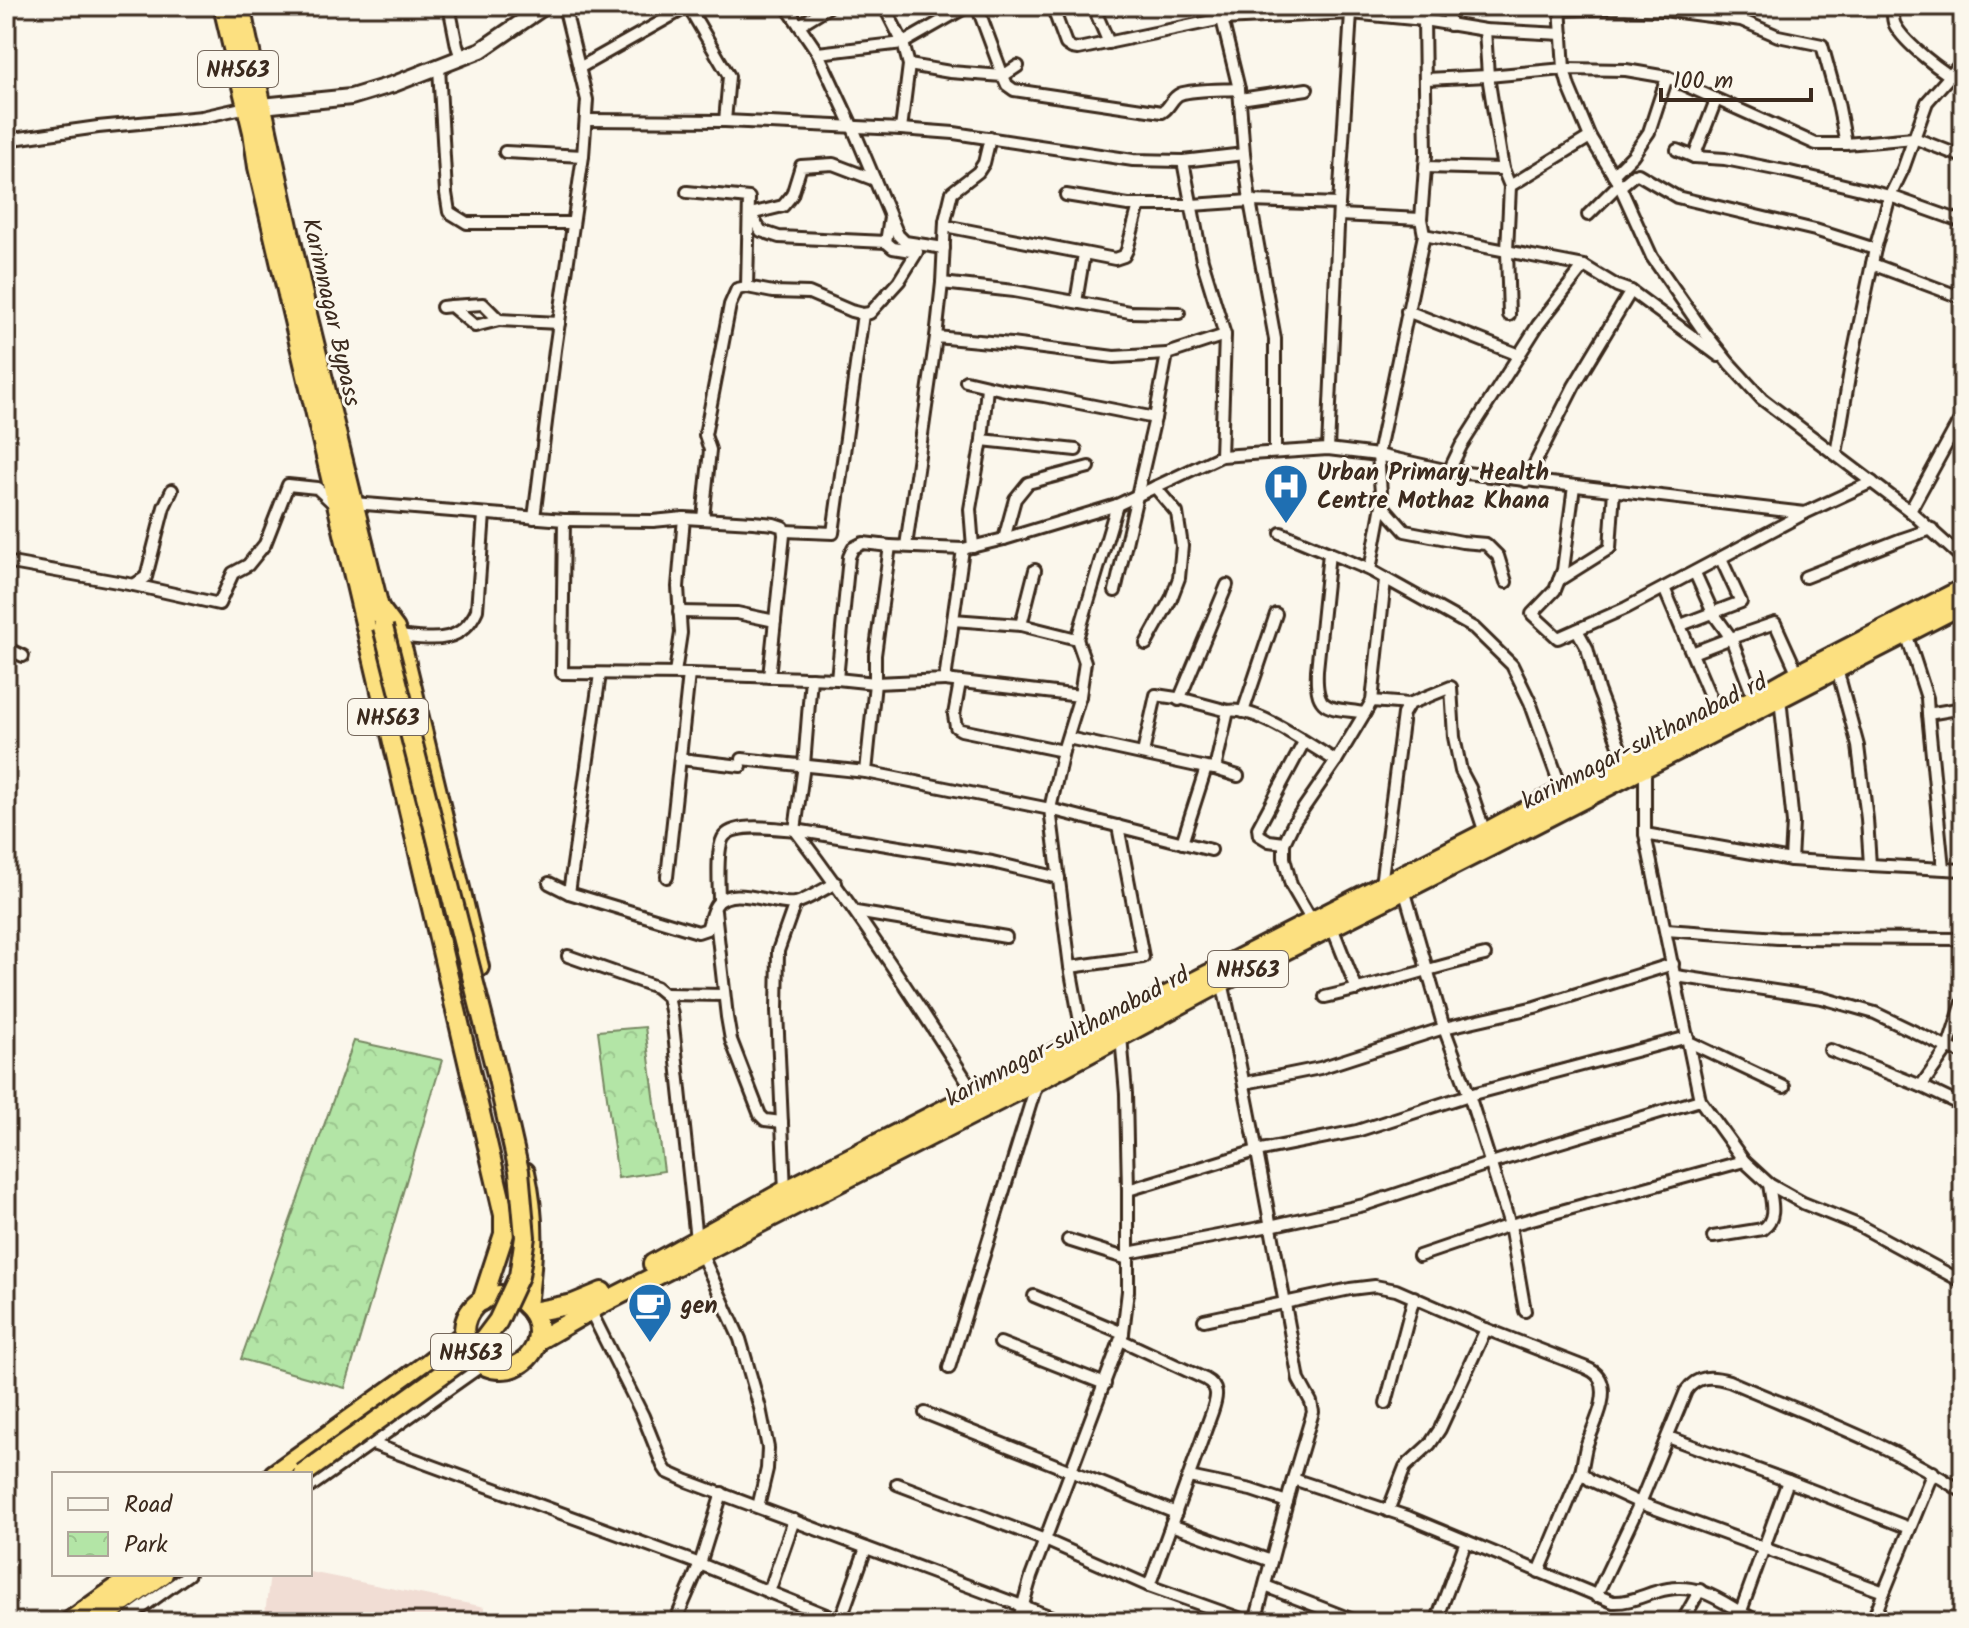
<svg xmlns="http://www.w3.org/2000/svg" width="1969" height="1628" viewBox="0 0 1969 1628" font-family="Kalam,sans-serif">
  <defs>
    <pattern id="park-crowns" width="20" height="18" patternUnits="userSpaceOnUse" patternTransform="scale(2)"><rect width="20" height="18" fill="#b3e5a6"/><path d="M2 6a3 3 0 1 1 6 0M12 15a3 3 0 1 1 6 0" fill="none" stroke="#9bc58e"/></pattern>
  </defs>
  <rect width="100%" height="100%" fill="#fbf7ec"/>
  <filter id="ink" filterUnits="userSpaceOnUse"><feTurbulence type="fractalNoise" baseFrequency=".0125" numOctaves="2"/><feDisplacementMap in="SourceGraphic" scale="16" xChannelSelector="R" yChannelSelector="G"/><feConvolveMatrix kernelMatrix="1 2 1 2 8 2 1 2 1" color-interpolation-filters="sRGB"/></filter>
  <g filter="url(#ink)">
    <polygon fill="#f1ddd4" points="310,1572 485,1607 482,1622 264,1622 270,1574 310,1574"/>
    <g fill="url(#park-crowns)" stroke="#778862" stroke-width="2">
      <polygon points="645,1027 664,1171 618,1178 598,1031"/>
      <polygon points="354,1041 442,1060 345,1388 241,1359"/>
    </g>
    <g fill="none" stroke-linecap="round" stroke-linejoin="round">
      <g stroke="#3b2a1e" stroke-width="16">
        <g id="street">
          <polyline points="449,6 457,46 461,58"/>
          <polyline points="688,6 729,76 725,121"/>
          <polyline points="786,6 818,53 853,128 898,235 905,242 944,248"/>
          <polyline points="884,6 903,43 909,65 901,129"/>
          <path d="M 977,6 L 1003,76 L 1007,85 L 1014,90 L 1162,112 C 1170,108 1171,98 1180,94 C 1193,89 1224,90 1239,89"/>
          <polyline points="1052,6 1066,44 1072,48 1078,49 1222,19 1351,13 1424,20"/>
          <polyline points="1093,6 1109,43"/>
          <polyline points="1224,6 1228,19"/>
          <polyline points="1447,6 1450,25"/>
          <polyline points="1560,6 1564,69 1569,87 1590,137 1619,184 1652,257 1702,329 1729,363 1762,399 1910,511 1963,559"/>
          <polyline points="1663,6 1663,10 1741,20 1778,36 1822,45 1838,103 1846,144"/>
          <path d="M 1893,6 C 1893,13 1892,19 1895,25 C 1905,44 1944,74 1963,83"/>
          <polyline points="1559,10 1620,8 1663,10"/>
          <polyline points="1222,19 1239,89 1244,154 1250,201 1275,339 1275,452"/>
          <polyline points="799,25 830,6"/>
          <polyline points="1485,30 1488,76 1503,169 1510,186 1507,251 1509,315"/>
          <polyline points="818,53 903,43 968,6"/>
          <polyline points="909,65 950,72 1003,76 1018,66"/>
          <polyline points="439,67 446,193 449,212 467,223 573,223"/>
          <polyline points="579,68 689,6"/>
          <polyline points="1667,77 1816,144 1846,144 1914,138 1963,157"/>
          <polyline points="1426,79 1488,76 1564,69 1626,70 1667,77 1649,132 1633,155 1613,175 1619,184 1622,185 1634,175 1638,174 1677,197 1815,230 1875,249"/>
          <polyline points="1240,99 1307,89"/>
          <polyline points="586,120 725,121 901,129 954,133 1133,160 1183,161"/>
          <polyline points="6,140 98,127 202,117 247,107"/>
          <polyline points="1677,150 1694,157 1725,159 1790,172 1890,196 1963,222"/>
          <polyline points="505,152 583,156 587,100 564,6"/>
          <polyline points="1694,157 1716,100"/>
          <polyline points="1425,167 1503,169"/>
          <polyline points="875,180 833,164 801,166 792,195 783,206 750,214 761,231 779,237 886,242"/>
          <polyline points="1510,186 1590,137"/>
          <polyline points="687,192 749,198 747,287"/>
          <polyline points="1066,195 1128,205 1192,205 1250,201 1339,204"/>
          <polyline points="1339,215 1421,219"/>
          <polyline points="1588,215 1619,184"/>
          <polyline points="945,226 1115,259 1124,256 1127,250 1139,205"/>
          <polyline points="1424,235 1584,266 1617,286 1631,291 1719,356"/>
          <polyline points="1872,264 1963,298"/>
          <polyline points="942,283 1014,291 1130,312 1179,313"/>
          <polyline points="1076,302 1084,254"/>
          <polyline points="442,307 451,306 475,326 499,320 483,304 451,306"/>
          <polyline points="1407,311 1519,355 1461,446 1449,471 1805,513"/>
          <polyline points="499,320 559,323"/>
          <polyline points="936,337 1011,344 1114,357 1167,354"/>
          <polyline points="1519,355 1538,325 1584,266"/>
          <polyline points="966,381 1009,391 1044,396 1155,418"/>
          <polyline points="982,440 1076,450"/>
          <polyline points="1328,449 1339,204 1351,13"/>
          <polyline points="1836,454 1851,365 1875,249 1890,196 1903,169 1927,102 1963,61"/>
          <polyline points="1221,456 1225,335 1202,260 1183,161 1244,154"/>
          <polyline points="1526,481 1574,386 1631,291"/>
          <polyline points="1574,486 1563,570 1555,590 1532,614 1558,638 1626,608 1805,513 1872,482"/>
          <polyline points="353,503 564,520 562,673 689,674 837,679 875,683 945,680 953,620"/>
          <polyline points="1382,505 1405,531 1462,542 1486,544 1498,556 1506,582"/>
          <polyline points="1910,511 1963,414"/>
          <polyline points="534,518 555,350 583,156"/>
          <polyline points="703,519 710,450 705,435 730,305 737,289 747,287 773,292 809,293 851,311 863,314 870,313 899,281 917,252 893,248 886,242 890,217"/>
          <polyline points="564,520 653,521 684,518 753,522 774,524 783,527 784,535 769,677"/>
          <polyline points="785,531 833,533 863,314"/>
          <polyline points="1281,533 1370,570 1474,628 1512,665 1530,702 1563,793"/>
          <polyline points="1004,539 1015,499 1028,483 1089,467"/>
          <polyline points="906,546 936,337 942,283 945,221 952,192 978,172 984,163 990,138"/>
          <polyline points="973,547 970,509 982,440 987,387"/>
          <polyline points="963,549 953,620 1021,625 1035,570"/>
          <path d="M 1329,553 L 1317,670 C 1315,713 1328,707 1365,713"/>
          <polyline points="6,562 134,585 219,604 233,573 248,565 265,544 288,485 317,488 335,505"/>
          <polyline points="1370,570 1382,505 1378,455 1449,471"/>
          <polyline points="1695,573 1713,613 1731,638 1754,699"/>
          <polyline points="1805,577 1902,539 1932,529"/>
          <polyline points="1559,580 1610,548 1614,490"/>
          <polyline points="134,585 146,577 164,507 172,490"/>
          <polyline points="1664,588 1718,715"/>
          <polyline points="1115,591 1155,418 1167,354 1225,335"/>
          <polyline points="679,612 737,613 775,621"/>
          <polyline points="1021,625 1077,639 1085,662 1080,696"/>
          <polyline points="1681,625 1741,602 1721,559"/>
          <polyline points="1577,630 1587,648 1598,690 1625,761"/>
          <polyline points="1906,633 1927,698 1928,714"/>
          <path d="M 398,636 C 431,639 461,646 477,610 L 484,514"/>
          <polyline points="1077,639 1117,505"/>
          <polyline points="1146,644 1171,599 1179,578 1182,546 1177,513 1155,487"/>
          <polyline points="6,648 23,656"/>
          <polyline points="1692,653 1731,638 1775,623 1798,674"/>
          <polyline points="1837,669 1858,746 1867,819 1870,865 1963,870"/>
          <polyline points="675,673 681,633 678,587 684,518"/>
          <polyline points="837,679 849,557 853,548 863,543 890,546"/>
          <polyline points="945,680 1080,696 1063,751 1050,809 1211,850"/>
          <polyline points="960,682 954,715 956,727 961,730 1063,751"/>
          <polyline points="1780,698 1793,823 1791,860"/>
          <polyline points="1179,700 1227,585"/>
          <polyline points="1372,701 1409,704"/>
          <path d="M 1228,711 C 1256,706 1311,746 1336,761"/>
          <polyline points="1243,712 1276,614"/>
          <polyline points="1068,738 1206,768 1215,769 1238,776"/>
          <polyline points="1143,753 1156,695 1183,699 1228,711 1215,769"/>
          <polyline points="680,759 741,766"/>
          <polyline points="742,759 866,772"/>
          <polyline points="1645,766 1645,834 1700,1100 1744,1161 1769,1184 1803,1203 1858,1225 1963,1282"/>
          <polyline points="1645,834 1791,860 1870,865"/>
          <polyline points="1182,843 1206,768"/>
          <polyline points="1284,843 1269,841 1259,835 1258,828 1304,742"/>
          <polyline points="1943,868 1928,714 1963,708"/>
          <polyline points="667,877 689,674"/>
          <path d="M 549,883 L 569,893 L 698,932 L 707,929 C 710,922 711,912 716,905 C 731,883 776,907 796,903 C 805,901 826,888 836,883"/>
          <polyline points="1381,885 1403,714 1409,704 1451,687 1454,737 1461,771 1470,788 1485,833"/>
          <polyline points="1404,889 1444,1028 1469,1095 1510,1225 1525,1311"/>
          <polyline points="569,893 600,674"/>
          <path d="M 719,901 C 719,886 716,851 723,838 C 733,821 778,829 795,830 L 804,765 L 811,678"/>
          <polyline points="715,911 727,1017 731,1040 760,1115 765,1120 782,1122"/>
          <polyline points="856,912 1006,937"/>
          <polyline points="1312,921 1291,885 1284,858 1284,843 1294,822 1336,761 1372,701 1385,580"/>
          <polyline points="1332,927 1357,990"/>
          <polyline points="1666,930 1778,938 1963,939"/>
          <polyline points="568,956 656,987 668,997 672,1015 696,1240"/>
          <polyline points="1070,967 1143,957 1118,826"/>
          <polyline points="1676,976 1822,998 1875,1013 1948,1048 1963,1053"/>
          <path d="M 1222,982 C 1252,1114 1274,1247 1299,1380 L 1311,1402 L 1313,1412 L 1293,1479 L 1255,1622"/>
          <polyline points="665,994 724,995"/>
          <path d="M 1325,997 C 1379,985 1431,968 1485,955"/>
          <polyline points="1083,1038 1070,967 1050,809 866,772 875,683 875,655 890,546 963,549 1004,539 1117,505 1221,456 1328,449 1378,455 1424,235 1421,219 1426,155 1424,20 1485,30 1562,34"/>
          <polyline points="1689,1042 1784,1087"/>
          <polyline points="1830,1050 1921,1086 1963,1106"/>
          <polyline points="1245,1083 1320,1068 1444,1028 1535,1007 1673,964"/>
          <polyline points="1921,1086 1948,1048 1963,1002"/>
          <path d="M 975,1094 C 918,1004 860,915 795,830 L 992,862 L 1059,878"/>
          <polyline points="1128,1190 1256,1151 1357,1131 1469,1095 1688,1037"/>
          <polyline points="785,1191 777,1011 778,951 795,903"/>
          <path d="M 1713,1237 L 1763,1229 C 1778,1218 1771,1200 1769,1184"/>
          <polyline points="1068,1240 1128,1259"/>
          <polyline points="701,1253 740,1339 760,1408 768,1448 767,1469 758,1507"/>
          <polyline points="1128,1253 1270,1226 1364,1205 1491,1163 1700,1100"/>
          <polyline points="1419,1256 1510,1225 1744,1161"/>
          <polyline points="1034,1296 1123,1333"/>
          <polyline points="590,1310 643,1416 663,1466 667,1472 687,1481 1065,1622"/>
          <path d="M 1204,1320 L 1350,1289 L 1375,1286 L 1396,1290 L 1486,1329 L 1579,1365 C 1587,1368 1596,1371 1600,1379 C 1610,1398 1592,1428 1586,1447 C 1584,1455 1583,1464 1581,1472 L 1590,1480 L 1640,1503 L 1884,1592 L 1872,1622"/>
          <path d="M 1121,1340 L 1205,1379 C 1220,1387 1217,1398 1212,1412 L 1149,1586"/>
          <polyline points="1000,1343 1105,1384"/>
          <polyline points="949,1368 1037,1083"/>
          <polyline points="1386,1403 1414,1297"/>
          <polyline points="925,1413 1176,1513"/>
          <polyline points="1668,1437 1788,1481 1909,1528"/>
          <polyline points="370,1443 700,1564 675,1622"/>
          <polyline points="1189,1477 1251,1490 1287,1502"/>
          <path d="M 1293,1479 L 1408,1517 L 1613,1602 C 1633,1603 1648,1592 1668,1589 C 1707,1583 1727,1608 1760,1622"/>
          <polyline points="897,1484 1045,1540 1149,1586 1250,1622"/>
          <polyline points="310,1487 484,1364"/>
          <polyline points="722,1493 700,1564 843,1622"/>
          <polyline points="1388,1511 1405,1467 1430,1444 1440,1429 1486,1329"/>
          <polyline points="1171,1525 1271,1561"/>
          <polyline points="1539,1572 1581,1472"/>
          <polyline points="1265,1586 1358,1622"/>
          <polyline points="769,1592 794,1520"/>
          <polyline points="1884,1592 1933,1472"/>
          <path d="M 1596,1596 L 1640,1503 L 1686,1391 C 1697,1375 1712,1376 1729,1381 C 1808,1415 1891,1444 1963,1492"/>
          <polyline points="840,1621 866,1548"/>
          <polyline points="122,1622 189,1574"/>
          <polyline points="1018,1622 1031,1577 1123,1333 1128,1291 1128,1190 1126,1094 1121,1036"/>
          <polyline points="1436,1622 1466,1541"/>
          <polyline points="1682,1622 1700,1590"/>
          <polyline points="1737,1622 1788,1481"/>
        </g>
      </g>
      <g stroke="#3b2a1e" stroke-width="20">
        <polyline id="secondary" points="252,107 351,97 394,84 481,50 545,6"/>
      </g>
      <g stroke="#3b2a1e" stroke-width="24">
        <g id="highway">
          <polyline points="223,6 253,132 258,167 504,1215 504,1234 482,1301"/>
          <polyline points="240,6 307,314 381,616"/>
          <polyline points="378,606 395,629 403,651 479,967"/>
          <path d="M 525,1172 C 536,1220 533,1257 527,1306"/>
          <polyline points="653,1264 785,1191 1485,833 1562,791 1754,699 1798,674 1963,589"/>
          <circle cx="501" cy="1332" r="37"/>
          <polyline points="532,1312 573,1304 602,1292"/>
          <polyline points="537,1341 603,1303 1037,1081 1222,982 1489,847 1963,604"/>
          <polyline points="274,1474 427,1364 465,1334"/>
          <polyline points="69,1622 136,1574"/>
          <polyline points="96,1622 163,1574"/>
        </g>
      </g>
      <use href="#street" stroke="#fbf7ec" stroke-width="10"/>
      <use href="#secondary" stroke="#fbf7ec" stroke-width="14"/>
      <use href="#highway" stroke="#fce080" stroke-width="18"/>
      <g stroke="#3b2a1e" stroke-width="24" stroke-linecap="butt">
        <polyline id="highway-bridge" points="303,1474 477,1349 498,1321 519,1276 525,1237 519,1171 496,1070 383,627"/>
      </g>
      <use href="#highway-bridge" stroke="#fce080" stroke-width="18"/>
    </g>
  </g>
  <defs>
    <g id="hospital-pin" transform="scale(2.3)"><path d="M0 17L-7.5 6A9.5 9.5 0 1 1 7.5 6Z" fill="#1f6fb2" stroke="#fbf7ec"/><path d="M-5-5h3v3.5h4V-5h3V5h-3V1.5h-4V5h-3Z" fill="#fff"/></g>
    <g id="cafe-pin" transform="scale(2.3)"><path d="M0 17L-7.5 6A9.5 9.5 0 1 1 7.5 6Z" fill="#1f6fb2" stroke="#fbf7ec"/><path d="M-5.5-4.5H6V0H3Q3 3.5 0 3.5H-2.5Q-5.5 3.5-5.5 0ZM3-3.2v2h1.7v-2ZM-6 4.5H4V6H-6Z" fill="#fff"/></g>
  </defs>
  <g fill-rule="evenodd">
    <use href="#hospital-pin" x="1286" y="486"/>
    <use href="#cafe-pin" x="650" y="1305"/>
  </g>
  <g text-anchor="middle" stroke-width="6" stroke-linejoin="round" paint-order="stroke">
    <g fill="#fbf7ec" stroke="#75685c" stroke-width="2">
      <rect x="198" y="51" width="80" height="36" rx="6"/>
      <rect x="348" y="699" width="80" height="36" rx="6"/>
      <rect x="1208" y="951" width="80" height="36" rx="6"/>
      <rect x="431" y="1334" width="80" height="36" rx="6"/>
    </g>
    <g font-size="22" font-weight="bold" fill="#3b2a1e">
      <text x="238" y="77">NH563</text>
      <text x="388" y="725">NH563</text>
      <text x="1248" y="977">NH563</text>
      <text x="471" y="1360">NH563</text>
    </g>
    <g font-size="24" fill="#3b2a1e" stroke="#fbf7ec">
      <text transform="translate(332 312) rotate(77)" y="8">Karimnagar Bypass</text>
      <text transform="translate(1644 741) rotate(-27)" y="8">karimnagar-sulthanabad rd</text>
      <text transform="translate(1067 1036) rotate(-28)" y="8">karimnagar-sulthanabad rd</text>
    </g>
    <g font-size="24" font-weight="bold" fill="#3b2a1e" stroke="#fbf7ec" text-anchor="start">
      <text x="1317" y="480">Urban Primary Health<tspan x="1317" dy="28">Centre Mothaz Khana</tspan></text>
      <text x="681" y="1313">gen</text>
    </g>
  </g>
  <rect width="1969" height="1628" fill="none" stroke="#fbf7ec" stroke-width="32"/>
  <rect x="16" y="16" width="1937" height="1596" fill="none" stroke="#3b2a1e" stroke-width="3" filter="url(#ink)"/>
  <rect x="52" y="1472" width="260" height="104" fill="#fbf7ec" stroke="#aea59a" stroke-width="2"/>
  <rect x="68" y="1498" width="40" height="12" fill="#fbf7ec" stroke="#aea59a" stroke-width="2"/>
  <text x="124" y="1512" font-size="24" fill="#3b2a1e">Road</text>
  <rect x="68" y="1532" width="40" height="24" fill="url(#park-crowns)" stroke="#aea59a" stroke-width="2"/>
  <text x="124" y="1552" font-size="24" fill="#3b2a1e">Park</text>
  <path d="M1661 88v12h150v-12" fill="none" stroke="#3b2a1e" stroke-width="4"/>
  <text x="1673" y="88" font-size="24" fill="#3b2a1e" stroke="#fbf7ec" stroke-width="6" paint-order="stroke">100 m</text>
</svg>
